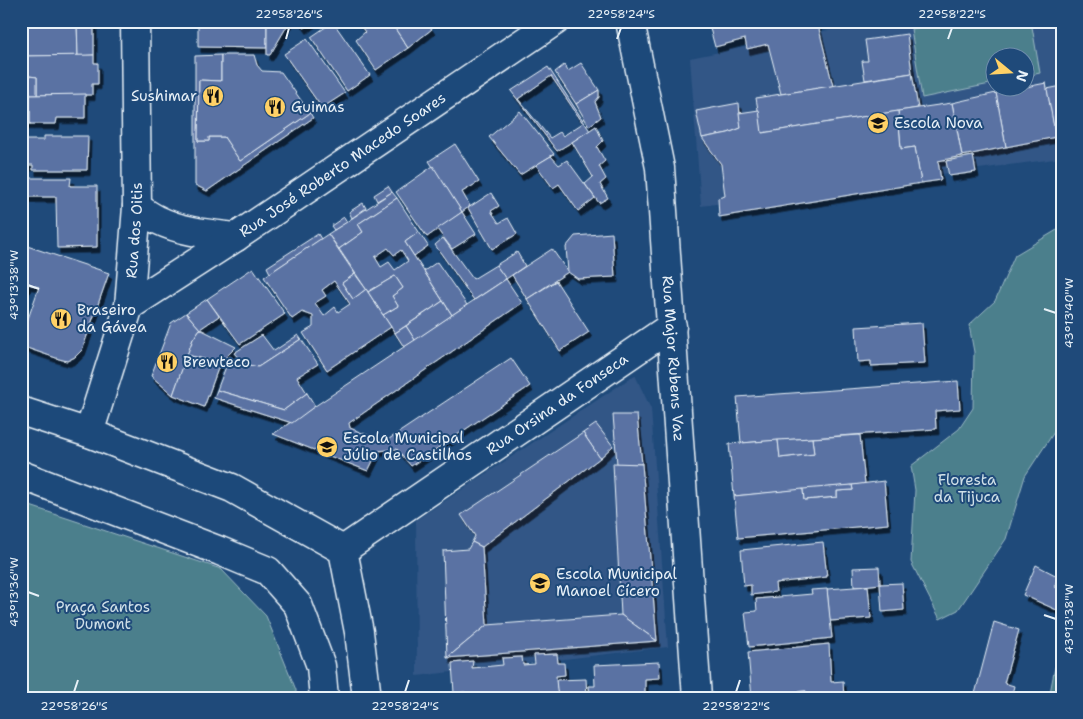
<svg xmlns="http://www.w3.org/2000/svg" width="1083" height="719" viewBox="0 0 1083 719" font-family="'Shantell Sans',sans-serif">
  <defs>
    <filter id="shadow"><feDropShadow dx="3" dy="5.5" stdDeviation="0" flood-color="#0009"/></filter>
  </defs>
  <rect width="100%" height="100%" fill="#1f4a7a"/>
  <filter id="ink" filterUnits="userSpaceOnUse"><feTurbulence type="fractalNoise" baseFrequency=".02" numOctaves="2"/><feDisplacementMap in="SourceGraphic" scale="10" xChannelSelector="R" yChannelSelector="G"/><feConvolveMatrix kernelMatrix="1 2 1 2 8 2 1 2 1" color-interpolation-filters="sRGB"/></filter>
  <g filter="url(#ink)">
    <g fill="#315686" fill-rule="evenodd">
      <path d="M 873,21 L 1062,21 L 1062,158 L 701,206 L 690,58 ZM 996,58 L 1026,58 L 1026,88 L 996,88 Z"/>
      <polygon points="635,375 651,409 668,647 417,676 416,520"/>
    </g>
    <g fill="#4b7f8c" stroke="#9ab8c2">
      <polygon points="952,21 1031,21 1040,73 1026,76 1026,58 996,58 995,83 922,98 911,29"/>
      <polygon points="1062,227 1062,420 1025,476 1006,539 958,610 940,619 911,562 915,490 911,466 959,429 973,408 974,352 969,325 995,301 1015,255"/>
      <polygon points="21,503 221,569 266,616 296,690 296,698 21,698"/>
      <polygon points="1062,659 1062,698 1049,698 1055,667"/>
    </g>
    <g fill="#5a72a3" stroke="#e8f1f8" fill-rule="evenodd" filter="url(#shadow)">
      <polygon points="21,21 77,21 78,56 21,56"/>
      <polygon points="77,21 94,21 94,55 78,56"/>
      <polygon points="198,21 267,21 267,48 198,47"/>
      <polygon points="267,21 290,21 270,55 267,55"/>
      <polygon points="299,21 313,21 304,28"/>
      <polygon points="357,21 390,21 408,48 376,70 356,40 365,32"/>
      <polygon points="390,21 427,21 432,29 408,48"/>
      <polygon points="708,21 817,21 833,86 781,94 768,44 747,49 745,39 715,47"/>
      <polygon points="333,22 370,75 347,91 311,37"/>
      <polygon points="907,34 912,73 865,80 862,61 868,61 865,40"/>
      <polygon points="307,39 345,93 322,108 284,54"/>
      <polygon points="94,55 94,63 98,63 98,84 92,84 92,95 37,95 37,77 29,76 30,95 21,95 21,56"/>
      <polygon points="221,55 221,81 199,80 198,141 209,141 209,137 224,137 240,161 310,113 313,118 207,191 195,185 195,56"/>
      <polygon points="221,55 254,55 257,65 262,71 281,72 310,113 240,161 224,137 209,137 209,141 198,141 199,80 221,81"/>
      <polygon points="581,63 599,90 576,104 555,72 564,65 568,71"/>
      <path d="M 548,67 L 590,131 L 557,151 L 511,91 ZM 551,76 L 583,123 L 563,136 L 560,132 L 550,138 L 518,99 Z"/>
      <polygon points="912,73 918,108 762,133 756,98"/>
      <polygon points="29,76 37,77 37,95 30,95"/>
      <polygon points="1046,83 1056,137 1006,147 996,93"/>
      <polygon points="1062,86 1062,160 1060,160 1047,89"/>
      <polygon points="599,90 599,97 595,102 601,117 589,126 576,104"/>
      <polygon points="996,93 1006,147 962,156 952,103"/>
      <polygon points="85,94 85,118 57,118 56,124 30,124 30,95"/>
      <rect x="21" y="95" width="9" height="29"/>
      <polygon points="739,103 741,128 728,133 702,138 696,111"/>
      <polygon points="952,103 962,156 938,161 941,180 921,183 915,147 901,149 898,111"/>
      <polygon points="759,110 762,133 898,111 901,149 915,147 921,183 719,217 718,198 725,196 721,164 702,138 728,133 741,128 739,113"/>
      <polygon points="520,111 554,154 520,175 489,137"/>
      <polygon points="596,126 603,141 597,147 605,161 599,166 606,179 600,184 608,198 599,203 585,184 593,177 572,142"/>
      <polygon points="44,136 88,136 87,170 33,170 33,165 21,165 21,140 44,140"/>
      <polygon points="455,144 479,182 462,192 470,206 462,212 429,161"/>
      <polygon points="551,156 559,165 567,160 595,198 578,211 559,184 553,188 536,165"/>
      <polygon points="973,156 976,172 949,176 946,161"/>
      <polygon points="433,166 462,212 427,237 396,192"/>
      <polygon points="21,178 71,178 70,186 97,186 97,247 57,248 56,197 21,197"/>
      <polygon points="388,186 392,192 377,201 374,195"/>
      <polygon points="392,192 397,198 358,224 363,232 339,249 328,234"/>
      <polygon points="491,193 499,206 491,211 499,223 508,218 517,234 492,249 468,208"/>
      <path d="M 397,198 L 419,232 L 405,242 L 443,301 L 395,333 L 383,315 L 398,306 L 392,296 L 403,288 L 395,276 L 368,292 L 339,249 L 363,232 L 358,224 ZM 388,248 L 394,255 L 401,250 L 408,261 L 395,270 L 389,262 L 381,267 L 375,257 Z"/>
      <polygon points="363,203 366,208 352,218 349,212"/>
      <polygon points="462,212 476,234 452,249 437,229"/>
      <polygon points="344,217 347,222 334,230 331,226"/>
      <polygon points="419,232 428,246 414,256 405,242"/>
      <polygon points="612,233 615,277 578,279 568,272 566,247 575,236"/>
      <polygon points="318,234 321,239 270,273 267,267"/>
      <path d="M 328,234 L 355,274 L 342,283 L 353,299 L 366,289 L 391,327 L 327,370 L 303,333 L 313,327 L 313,316 L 302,312 L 292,319 L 264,277 ZM 334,281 L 350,304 L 338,312 L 335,307 L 324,316 L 315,303 L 326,296 L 322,290 Z"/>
      <polygon points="443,238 473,279 496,265 506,279 474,300 435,245"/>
      <polygon points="21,244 109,273 82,350 75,357 67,361 59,359 21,346 21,339 39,287 28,284 23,298 21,298"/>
      <polygon points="552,249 568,272 527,299 512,275"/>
      <polygon points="517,252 525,266 506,279 496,265"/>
      <polygon points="437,262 467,305 452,315 424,271"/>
      <polygon points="253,268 285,314 240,344 207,299"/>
      <polygon points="355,274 366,289 353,299 342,283"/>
      <polygon points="395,276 403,288 392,296 398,306 383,315 368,292"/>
      <polygon points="506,279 522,303 349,423 350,428 380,440 389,439 511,358 530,386 411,466 397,449 378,451 368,471 273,434"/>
      <polygon points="556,281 589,332 560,351 527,299"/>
      <polygon points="207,299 219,316 200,329 186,313"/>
      <polygon points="443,301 452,315 415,340 406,326"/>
      <polygon points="186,313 200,329 193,339 173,395 151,376 171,323"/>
      <polygon points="922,323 925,363 871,366 871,361 858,362 856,327"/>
      <polygon points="406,326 415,340 404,347 395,333"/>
      <polygon points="200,329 236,347 220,363 187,355 193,339"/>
      <polygon points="262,335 274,351 298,335 301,339 258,367 244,364 234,353"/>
      <polygon points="301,339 318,364 297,377 307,393 284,410 217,390 230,356 238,367 244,364 258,367"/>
      <polygon points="187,355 220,363 204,407 173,395"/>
      <polygon points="958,381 960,409 935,411 936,429 741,443 737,397"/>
      <polygon points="217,390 284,410 307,393 315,406 292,423 214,398"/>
      <polygon points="613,415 637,415 642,464 617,464"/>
      <polygon points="596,424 613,446 600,458 583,433"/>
      <polygon points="583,433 600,458 482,547 472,542 475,536 461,515"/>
      <polygon points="860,435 865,484 734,496 729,444 778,440 780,458 814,454 812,438"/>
      <polygon points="812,438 814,454 780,458 778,440"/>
      <polygon points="613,463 642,464 657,641 621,615"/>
      <polygon points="884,481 888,524 738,538 734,496 803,489 804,500 837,497 837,491 853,490 852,485"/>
      <polygon points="852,485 853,490 837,491 837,497 804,500 803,489"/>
      <polygon points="472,542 482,547 487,625 447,658 443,551 468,549"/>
      <polygon points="823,542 827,577 775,583 776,592 751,595 751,585 744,586 741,550"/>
      <polygon points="1036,565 1059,577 1055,587 1062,590 1062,604 1059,611 1023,595"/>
      <polygon points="879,567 880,584 854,587 853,568"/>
      <polygon points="902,583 904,610 882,612 880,584"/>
      <polygon points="868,586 871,618 830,621 827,589"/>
      <polygon points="827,589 832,638 749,647 745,612 757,611 756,599 812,594 811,590"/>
      <polygon points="621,615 657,641 447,658 487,625"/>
      <polygon points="994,622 1019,630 1004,683 1014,686 1011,698 983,698 984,696 975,694"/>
      <polygon points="829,644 831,682 843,681 844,698 806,698 806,691 780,693 780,698 752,698 748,652"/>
      <polygon points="557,654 558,663 564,663 565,675 556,676 558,698 465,698 465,692 454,693 452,663 473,661 472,668 503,665 502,658 522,657 523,665 535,664 534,655"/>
      <polygon points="659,662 660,678 645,679 645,698 590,698 589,686 595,686 594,665"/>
      <polygon points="586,679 587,698 558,698 556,680"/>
      <polygon points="806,691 806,698 780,698 780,693"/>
    </g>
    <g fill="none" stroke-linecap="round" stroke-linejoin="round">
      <g stroke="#e8f1f8" stroke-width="31">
        <g id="minor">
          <path id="s1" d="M 630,21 L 660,168 L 697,698"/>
          <path d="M 137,207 C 144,212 151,217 158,220 C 182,232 210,234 236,237"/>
          <path id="s2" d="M 129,306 L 236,237 L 555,21"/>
          <polyline points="21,411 89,433 232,488 343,550 359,632 367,698"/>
          <path id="s3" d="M 89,433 L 129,306 L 137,207 L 135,21"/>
          <polyline points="21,475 220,551 268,571 298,605 321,666 324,698"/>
          <path id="s4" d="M 343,550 L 672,326"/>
        </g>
      </g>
      <use href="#minor" stroke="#1f4a7a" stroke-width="28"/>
    </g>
  </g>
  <path fill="none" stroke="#e8f1f8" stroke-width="2" d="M 286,39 L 289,28M 617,39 L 621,28M 948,39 L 952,28M 28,285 L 39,289M 1044,309 L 1056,313M 28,592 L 39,596M 1044,615 L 1056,619M 74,692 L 78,680M 405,692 L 409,680M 736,692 L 740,680"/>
  <defs>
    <g id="restaurant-disc" transform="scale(1.125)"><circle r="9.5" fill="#ffd166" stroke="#1f4a7a"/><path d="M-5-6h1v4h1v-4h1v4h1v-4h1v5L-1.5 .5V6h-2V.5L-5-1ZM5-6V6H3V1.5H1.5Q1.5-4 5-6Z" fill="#111"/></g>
    <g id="school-disc" transform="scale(1.125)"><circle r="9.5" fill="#ffd166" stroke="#1f4a7a"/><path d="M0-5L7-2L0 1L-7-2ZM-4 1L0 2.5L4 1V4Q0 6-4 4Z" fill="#111"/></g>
  </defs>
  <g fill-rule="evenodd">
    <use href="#restaurant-disc" x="213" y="96"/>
    <use href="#restaurant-disc" x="275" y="107"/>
    <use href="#school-disc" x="878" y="123"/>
    <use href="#restaurant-disc" x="61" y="319"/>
    <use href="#restaurant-disc" x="167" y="362"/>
    <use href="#school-disc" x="327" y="447"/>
    <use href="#school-disc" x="540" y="583"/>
  </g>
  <g text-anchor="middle" stroke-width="4" stroke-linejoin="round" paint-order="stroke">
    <g font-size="15" fill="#e8f1f8" stroke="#1f4a7a" text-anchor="start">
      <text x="197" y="101" text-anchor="end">Sushimar</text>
      <text x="291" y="112">Guimas</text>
      <text x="894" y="128">Escola Nova</text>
      <text x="77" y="315">Braseiro<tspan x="77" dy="17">da Gávea</tspan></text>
      <text x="183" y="367">Brewteco</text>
      <text x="343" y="443">Escola Municipal<tspan x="343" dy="17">Júlio de Castilhos</tspan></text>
      <text x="556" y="579">Escola Municipal<tspan x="556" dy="17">Manoel Cícero</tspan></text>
    </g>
    <g font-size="15" fill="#e8f1f8" stroke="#1f4a7a">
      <text dy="5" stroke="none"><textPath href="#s2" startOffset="256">Rua José Roberto Macedo Soares</textPath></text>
      <text dy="5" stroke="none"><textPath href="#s3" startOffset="209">Rua dos Oitis</textPath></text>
      <text dy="5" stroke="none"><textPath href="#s1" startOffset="341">Rua Major Rubens Vaz</textPath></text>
      <text dy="5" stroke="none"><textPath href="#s4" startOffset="259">Rua Orsina da Fonseca</textPath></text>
    </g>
    <g font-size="15" fill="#d0e0e8" stroke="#1f4a7a">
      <text x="967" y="485">Floresta<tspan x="967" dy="17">da Tijuca</tspan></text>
      <text x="103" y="612">Praça Santos<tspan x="103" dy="17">Dumont</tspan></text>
    </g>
  </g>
  <rect width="1083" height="719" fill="none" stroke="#1f4a7a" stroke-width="55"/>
  <g transform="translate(1010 72) rotate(108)"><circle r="24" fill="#1f4a7a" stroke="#6f8dac"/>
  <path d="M0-4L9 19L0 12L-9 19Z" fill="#ffd166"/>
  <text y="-8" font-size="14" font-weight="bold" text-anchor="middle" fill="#e8f1f8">N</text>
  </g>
  <rect x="28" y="28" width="1028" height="664" fill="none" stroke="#e8f1f8" stroke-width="2"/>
  <g font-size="12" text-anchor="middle" fill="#e8f1f8">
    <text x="289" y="18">22°58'26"S</text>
    <text x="621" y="18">22°58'24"S</text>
    <text x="952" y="18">22°58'22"S</text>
    <text transform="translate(14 285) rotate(-90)" y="4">43°13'38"W</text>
    <text transform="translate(1069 313) rotate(-90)" y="4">43°13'40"W</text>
    <text transform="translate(14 592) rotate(-90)" y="4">43°13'36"W</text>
    <text transform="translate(1069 619) rotate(-90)" y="4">43°13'38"W</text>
    <text x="74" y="710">22°58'26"S</text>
    <text x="405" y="710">22°58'24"S</text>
    <text x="736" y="710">22°58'22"S</text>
  </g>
</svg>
